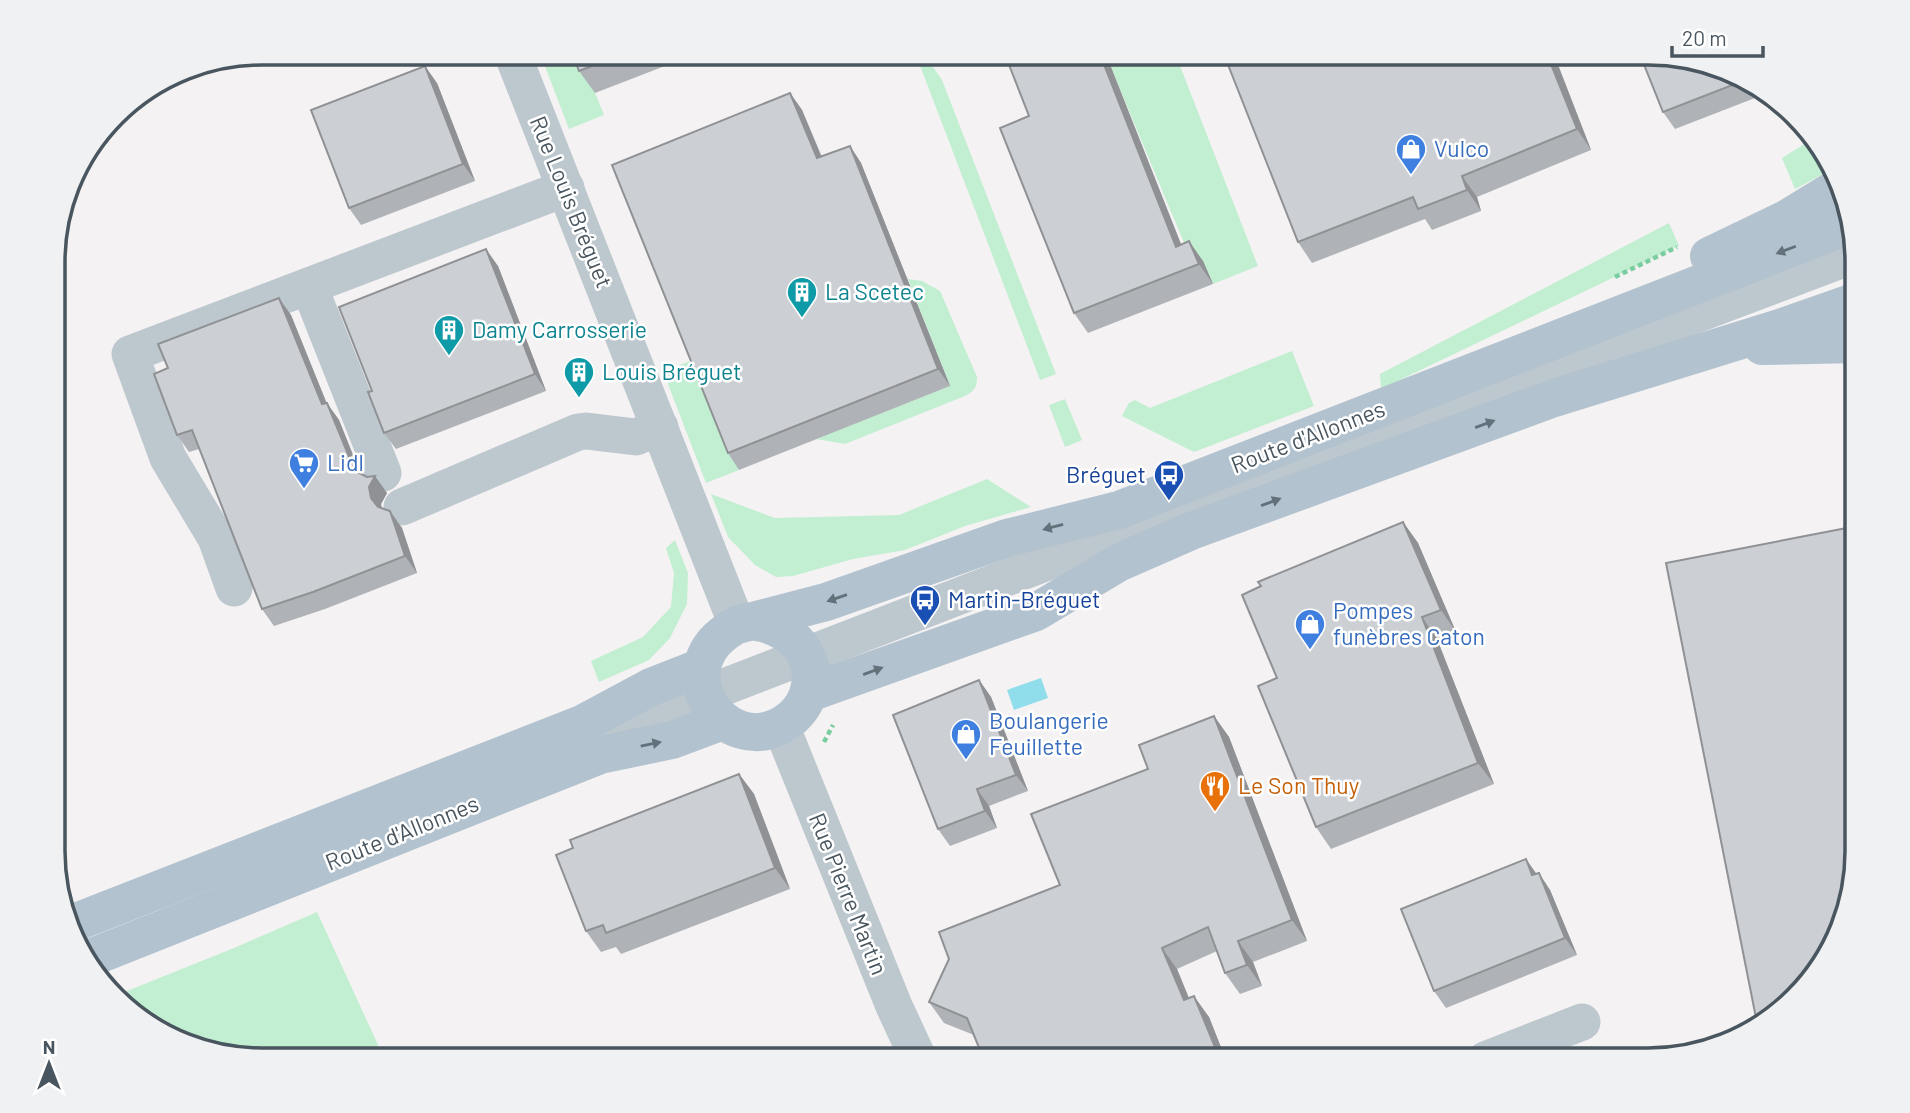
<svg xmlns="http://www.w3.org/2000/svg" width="1910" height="1113" viewBox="0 0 1910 1113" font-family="Barlow,sans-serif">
  <rect width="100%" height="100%" fill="#f4f2f2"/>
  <g fill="#c2efd1">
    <polygon points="540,53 579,53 604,115 569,129"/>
    <polygon points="1105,53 1175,53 1258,266 1213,284 1192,262"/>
    <polygon points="919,63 933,67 942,80 1056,374 1040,380"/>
    <polygon points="1814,138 1823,146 1831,170 1795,189 1782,158"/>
    <polygon points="1669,223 1679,246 1381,389 1380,374"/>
    <path d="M 908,279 L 922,281 L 940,291 L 977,377 C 977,388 974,391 965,396 L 845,444 L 816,439 L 950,386 Z"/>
    <polygon points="1292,351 1314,406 1194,452 1122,416 1129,403 1135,400 1150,408"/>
    <polygon points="696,359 739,470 706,483 663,371"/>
    <polygon points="1065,399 1082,440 1065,447 1049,405"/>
    <polygon points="987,479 1031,507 965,526 905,550 853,559 793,576 776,577 755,565 728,537 711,494 775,518 899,515"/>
    <polygon points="675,540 688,573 687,604 670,638 649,660 599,682 591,661 643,637 671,607 674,573 666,548"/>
    <polygon points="317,912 385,1060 261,1060 157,1033 117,995 234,948"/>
  </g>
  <polygon fill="#90ddeb" points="1041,678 1048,698 1014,710 1007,690"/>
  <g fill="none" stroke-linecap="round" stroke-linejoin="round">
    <g stroke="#7acda0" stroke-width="4.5" stroke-dasharray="5 3.5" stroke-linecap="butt">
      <polyline points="1615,277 1677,247"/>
      <polyline points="824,742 833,725"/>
    </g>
    <g stroke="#bdc7ce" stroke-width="37">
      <polyline points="512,53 737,625"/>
      <polyline points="309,286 383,473"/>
      <polyline points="402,507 578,432 586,431 636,437 660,427"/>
      <polyline points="234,588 216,538 168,458 130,354 566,188"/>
      <polyline points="781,726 894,1006 919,1060"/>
      <polyline points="561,750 1340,449 1857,254"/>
      <polyline points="1485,1060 1582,1022"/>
    </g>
    <g stroke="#b2c2cf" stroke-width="38">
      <polyline points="1709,256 1788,218 1837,188"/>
      <polyline points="1762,346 1857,344"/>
      <path d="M 757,622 C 792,628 820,656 808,694 C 804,706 796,716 785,723 C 725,762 659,666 737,625 L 826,602 L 1007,538 L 1119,510 L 1850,225"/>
      <polyline points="809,693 1036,612 1120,562 1191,531 1554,398 1780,328 1857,301"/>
      <polyline points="71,924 582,724 651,687 702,667"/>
      <polyline points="85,960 600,755 672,740 723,721"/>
    </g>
  </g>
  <g fill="#afb2b6">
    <polygon points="356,52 380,52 361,60"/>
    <polygon points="572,52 701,52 595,93 579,71"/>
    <polygon points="1004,52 1105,52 1181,244 1203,261 1213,284 1088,333 1074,313 1029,116"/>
    <polygon points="1223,52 1553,52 1591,150 1477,197 1481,211 1432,230 1425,219 1312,263 1298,242"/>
    <polygon points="1748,79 1755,98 1675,129 1663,112"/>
    <polygon points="437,83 475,181 361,225 349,208"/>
    <polygon points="790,93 802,110 822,157 850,146 861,163 950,386 739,470 728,453"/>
    <polygon points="498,266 546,391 396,449 384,433 372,391"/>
    <polygon points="291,315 326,403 339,420 361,474 387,493 381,504 382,508 402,528 417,573 325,609 274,626 262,609 199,449 189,452 175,432"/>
    <polygon points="1403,522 1418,543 1456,632 1437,639 1494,784 1331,849 1316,827 1277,678"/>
    <polygon points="979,680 991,697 1028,791 989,806 997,828 950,846 938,829"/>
    <polygon points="1214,716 1229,737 1307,941 1253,962 1262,986 1240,994 1225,973 1217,951 1177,969 1189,998 1209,1017 1226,1060 984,1060 974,1035 944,1023 929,1002 1060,885 1148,769"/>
    <polygon points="739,774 754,794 790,889 621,954 616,947 601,952 586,931"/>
    <polygon points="1526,859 1536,874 1550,890 1577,955 1446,1008 1434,991"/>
  </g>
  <g fill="#8f9194">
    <polygon points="1099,52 1105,52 1190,267 1176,247"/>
    <polygon points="1546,52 1553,52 1591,150 1577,129"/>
    <polygon points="425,66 437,83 475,181 463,164"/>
    <polygon points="1742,77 1748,79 1755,98 1743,81"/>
    <polygon points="790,93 802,110 829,175 817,158"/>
    <polygon points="850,146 861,163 950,386 938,369"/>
    <polygon points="1462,176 1477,197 1481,211 1467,190"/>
    <polygon points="1189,241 1203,261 1213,284 1199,264"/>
    <polygon points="486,249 498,266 546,391 535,374"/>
    <polygon points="279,298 291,315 334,421 322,404"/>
    <polygon points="327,403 339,420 363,481 352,464"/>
    <polygon points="375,476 387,493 381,504 382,515 371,498 369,487"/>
    <polygon points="390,511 402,528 417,573 405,556"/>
    <polygon points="1403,522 1418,543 1456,632 1441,610"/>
    <polygon points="1422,617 1437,639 1494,784 1478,763"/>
    <polygon points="979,680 991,697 1028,791 1016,775"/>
    <polygon points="1214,716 1229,737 1307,941 1292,920"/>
    <polygon points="739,774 754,794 790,889 775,868"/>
    <polygon points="977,789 989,806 997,828 985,811"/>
    <polygon points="1526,859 1538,876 1532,875"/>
    <polygon points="1539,873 1550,890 1577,955 1565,938"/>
    <polygon points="1238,941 1253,962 1262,986 1247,965"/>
    <polygon points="1162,948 1177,969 1198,1021 1184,1000"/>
    <polygon points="1194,996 1209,1017 1226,1060 1224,1060 1215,1047"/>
  </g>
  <g fill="#cccfd4" stroke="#8f9194" stroke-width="2">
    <polygon points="572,52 629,52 579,71"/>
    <polygon points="1004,52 1099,52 1176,247 1189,241 1199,264 1074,313 1000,128 1029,116"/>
    <polygon points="1223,52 1546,52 1577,129 1462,176 1467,190 1418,209 1413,197 1298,242"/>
    <polygon points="1639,52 1649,52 1742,77 1743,81 1663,112"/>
    <polygon points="425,66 463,164 349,208 311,110"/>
    <polygon points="790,93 817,158 850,146 938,369 728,453 612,165"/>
    <polygon points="486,249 535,374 384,433 368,392 372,391 339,307"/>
    <polygon points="279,298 322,404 327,403 352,464 359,473 367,477 375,476 369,487 371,498 378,507 390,511 405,556 313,592 262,609 192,430 177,435 154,374 168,368 158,344"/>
    <polygon points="1403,522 1441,610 1422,617 1478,763 1316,827 1258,686 1277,678 1242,595 1261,586 1258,582"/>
    <polygon points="1857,526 1857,865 1830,956 1764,1026 1758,1028 1666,563"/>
    <polygon points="979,680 1016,775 977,789 985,811 938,829 893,715"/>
    <polygon points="1214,716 1292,920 1238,941 1247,965 1225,973 1208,927 1162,948 1184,1000 1194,996 1215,1047 1204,1052 1208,1060 984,1060 967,1018 929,1002 949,959 939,932 1060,885 1031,814 1148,769 1139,745"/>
    <polygon points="739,774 775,868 606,933 603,925 586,931 556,855 573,848 570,840"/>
    <polygon points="1526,859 1532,875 1539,873 1565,938 1434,991 1401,909"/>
  </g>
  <defs><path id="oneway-solid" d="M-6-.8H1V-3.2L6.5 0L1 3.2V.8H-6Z" transform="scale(1.75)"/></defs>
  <g fill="#63717b">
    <use href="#oneway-solid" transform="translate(1786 250) rotate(159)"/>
    <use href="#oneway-solid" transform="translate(1485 424) rotate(-20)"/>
    <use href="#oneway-solid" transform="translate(1271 502) rotate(-20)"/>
    <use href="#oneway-solid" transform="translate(1053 527) rotate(165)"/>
    <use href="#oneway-solid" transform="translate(837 598) rotate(161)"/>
    <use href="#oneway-solid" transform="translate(873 671) rotate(-20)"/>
    <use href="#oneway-solid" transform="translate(651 744) rotate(-12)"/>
  </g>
  <defs>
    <g id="shop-pin" transform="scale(1.575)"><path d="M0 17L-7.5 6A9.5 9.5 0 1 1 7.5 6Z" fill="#3f7fe0" stroke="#fff"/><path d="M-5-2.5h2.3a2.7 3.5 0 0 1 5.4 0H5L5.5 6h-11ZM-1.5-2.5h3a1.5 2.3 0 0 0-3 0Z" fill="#fff"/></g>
    <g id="building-pin" transform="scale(1.575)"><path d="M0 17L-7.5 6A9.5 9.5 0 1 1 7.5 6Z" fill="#0f9aa8" stroke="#fff"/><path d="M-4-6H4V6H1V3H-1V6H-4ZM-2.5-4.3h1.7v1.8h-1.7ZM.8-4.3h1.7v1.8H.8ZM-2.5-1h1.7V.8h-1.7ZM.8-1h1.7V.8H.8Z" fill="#fff"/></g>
    <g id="supermarket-pin" transform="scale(1.575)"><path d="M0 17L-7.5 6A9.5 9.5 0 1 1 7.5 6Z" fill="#3f7fe0" stroke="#fff"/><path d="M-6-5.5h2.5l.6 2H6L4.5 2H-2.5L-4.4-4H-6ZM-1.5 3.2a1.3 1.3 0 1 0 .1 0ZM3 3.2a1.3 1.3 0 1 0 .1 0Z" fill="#fff"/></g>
    <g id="bus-pin" transform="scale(1.575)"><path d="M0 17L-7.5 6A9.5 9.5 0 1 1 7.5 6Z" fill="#1a4fb4" stroke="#fff"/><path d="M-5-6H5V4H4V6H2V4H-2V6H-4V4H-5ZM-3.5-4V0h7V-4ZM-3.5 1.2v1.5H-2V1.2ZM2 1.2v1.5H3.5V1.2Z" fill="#fff"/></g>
    <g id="restaurant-pin" transform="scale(1.575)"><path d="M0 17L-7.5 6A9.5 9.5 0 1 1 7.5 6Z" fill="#e8710a" stroke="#fff"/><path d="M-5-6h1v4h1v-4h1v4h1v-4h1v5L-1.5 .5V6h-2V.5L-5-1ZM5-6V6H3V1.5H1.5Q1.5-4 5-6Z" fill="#fff"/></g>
  </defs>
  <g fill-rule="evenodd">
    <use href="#shop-pin" x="1411" y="149"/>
    <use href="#building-pin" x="802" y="292"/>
    <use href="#building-pin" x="449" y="330"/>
    <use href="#building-pin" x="579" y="372"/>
    <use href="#supermarket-pin" x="304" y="463"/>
    <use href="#bus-pin" x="1169" y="475"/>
    <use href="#bus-pin" x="925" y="600"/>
    <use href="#shop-pin" x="1310" y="624"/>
    <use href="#shop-pin" x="966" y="734"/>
    <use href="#restaurant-pin" x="1215" y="786"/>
  </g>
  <g text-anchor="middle" stroke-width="5" stroke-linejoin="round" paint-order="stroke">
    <g font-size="23" fill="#366cbe" stroke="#fff" text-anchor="start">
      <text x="1434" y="157">Vulco</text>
      <text x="327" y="471">Lidl</text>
      <text x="1333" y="619">Pompes<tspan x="1333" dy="26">funèbres Caton</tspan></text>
      <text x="989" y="729">Boulangerie<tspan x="989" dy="26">Feuillette</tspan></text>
    </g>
    <g font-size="23" fill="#49565f" stroke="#fff">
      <text transform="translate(571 202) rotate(68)" y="8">Rue Louis Bréguet</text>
      <text transform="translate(1308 437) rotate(-21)" y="8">Route d'Allonnes</text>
      <text transform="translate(402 833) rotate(-22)" y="8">Route d'Allonnes</text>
      <text transform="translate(848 894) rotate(68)" y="8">Rue Pierre Martin</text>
    </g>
    <g font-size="23" fill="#0d838f" stroke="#fff" text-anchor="start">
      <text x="825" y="300">La Scetec</text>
      <text x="472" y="338">Damy Carrosserie</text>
      <text x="602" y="380">Louis Bréguet</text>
    </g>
    <g font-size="23" fill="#164399" stroke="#fff" text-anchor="end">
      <text x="1146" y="483">Bréguet</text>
      <text x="948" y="608" text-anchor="start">Martin-Bréguet</text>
    </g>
    <g font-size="23" fill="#c56008" stroke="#fff" text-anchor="start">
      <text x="1238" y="794">Le Son Thuy</text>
    </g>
  </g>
  <path d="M0 0H1910V1113H0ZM262 65H1648A197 197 0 0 1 1845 262V851A197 197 0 0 1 1648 1048H262A197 197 0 0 1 65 851V262A197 197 0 0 1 262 65Z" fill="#f0f1f2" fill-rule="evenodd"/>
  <path fill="none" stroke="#49565f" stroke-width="3.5" d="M262 65H1648A197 197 0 0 1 1845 262V851A197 197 0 0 1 1648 1048H262A197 197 0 0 1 65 851V262A197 197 0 0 1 262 65Z"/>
  <g transform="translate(49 1064)" stroke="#ffffff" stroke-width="5" paint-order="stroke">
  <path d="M0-5L12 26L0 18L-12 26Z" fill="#49565f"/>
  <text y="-10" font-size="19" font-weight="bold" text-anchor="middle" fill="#49565f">N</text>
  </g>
  <path d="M1672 46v10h91v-10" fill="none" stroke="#49565f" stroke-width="3.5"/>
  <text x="1682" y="46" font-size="21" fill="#49565f" stroke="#ffffff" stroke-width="5" paint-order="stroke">20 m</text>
</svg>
